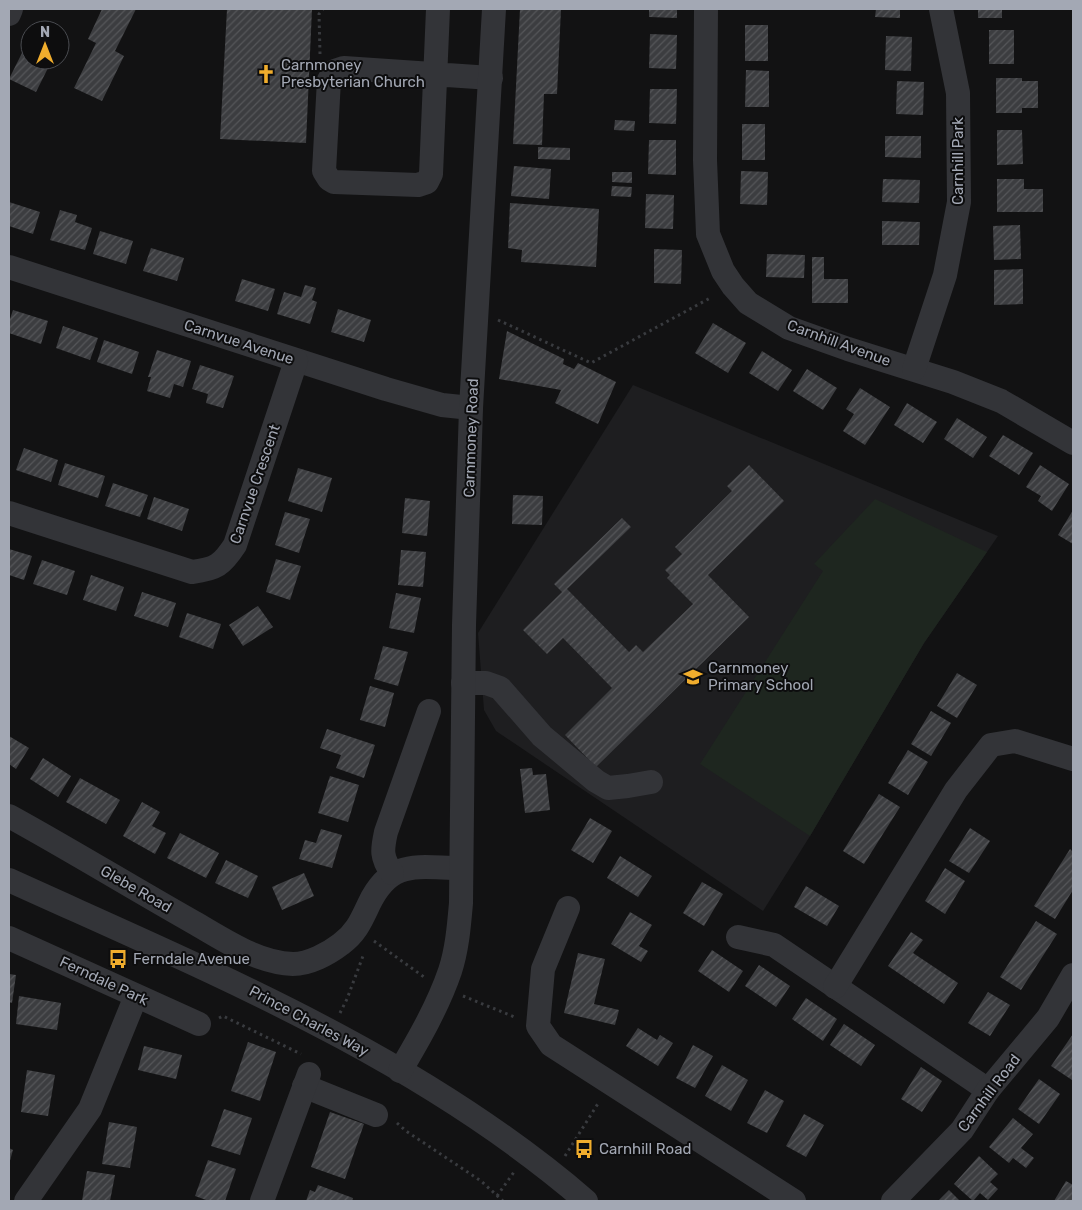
<svg xmlns="http://www.w3.org/2000/svg" width="1082" height="1210" viewBox="0 0 1082 1210" font-family="Rubik,sans-serif">
  <defs>
    <pattern id="building-hatch" width="6" height="6" patternUnits="userSpaceOnUse" patternTransform="scale(1.25)"><rect width="6" height="6" fill="#3c3d40"/><path d="M-1 1l2-2M0 6l6-6M5 7l2-2" fill="none" stroke="#555659"/></pattern>
  </defs>
  <rect width="100%" height="100%" fill="#121213"/>
  <polygon fill="#1e1e20" points="633,385 998,536 924,643 810,836 763,911 496,731 484,710 478,633"/>
  <polygon fill="#1e261f" points="875,499 987,552 924,643 810,836 700,764 823,571 814,564"/>
  <g fill="url(#building-hatch)">
    <polygon points="102,9 136,9 115,51 124,56 102,101 74,88 96,43 88,39"/>
    <polygon points="227,9 312,9 306,143 220,139"/>
    <polygon points="520,9 561,9 557,94 544,94 542,145 513,144"/>
    <polygon points="649,9 677,9 677,18 649,17"/>
    <polygon points="876,9 900,9 900,18 875,17"/>
    <rect x="978" y="9" width="24" height="9"/>
    <rect x="745" y="25" width="23" height="36"/>
    <rect x="989" y="30" width="25" height="34"/>
    <polygon points="650,34 677,35 676,69 649,68"/>
    <polygon points="886,36 912,37 911,71 885,70"/>
    <polygon points="30,37 30,60 52,60 36,92 9,79"/>
    <polygon points="746,70 769,71 769,107 745,107"/>
    <polygon points="996,78 1022,78 1022,81 1038,81 1038,108 1022,108 1022,113 996,113"/>
    <polygon points="897,81 924,82 923,115 896,114"/>
    <polygon points="650,89 677,89 676,124 649,123"/>
    <polygon points="615,120 635,121 634,131 614,130"/>
    <rect x="742" y="124" width="23" height="36"/>
    <polygon points="997,130 1022,130 1023,164 997,165"/>
    <polygon points="885,136 921,136 921,158 885,157"/>
    <polygon points="649,140 676,140 676,175 648,174"/>
    <polygon points="538,147 570,148 570,160 538,159"/>
    <polygon points="514,166 551,169 549,199 511,196"/>
    <polygon points="741,171 768,172 767,205 740,204"/>
    <polygon points="612,172 632,172 632,183 612,182"/>
    <polygon points="883,179 920,180 919,203 882,202"/>
    <polygon points="997,179 1024,179 1024,189 1043,189 1043,212 997,212"/>
    <polygon points="612,186 632,187 631,197 611,196"/>
    <polygon points="646,194 674,195 673,229 645,228"/>
    <polygon points="9,202 40,212 33,234 9,226"/>
    <polygon points="510,203 599,209 596,267 521,262 522,250 508,248"/>
    <polygon points="60,210 77,215 75,222 92,228 85,250 50,240"/>
    <polygon points="882,221 920,222 919,245 882,245"/>
    <polygon points="1020,225 1021,259 994,260 993,226"/>
    <polygon points="100,231 133,241 126,264 93,254"/>
    <polygon points="151,248 184,258 177,281 143,271"/>
    <polygon points="654,249 682,250 681,284 654,283"/>
    <polygon points="767,254 805,255 804,278 766,277"/>
    <polygon points="812,257 824,257 824,279 848,279 848,303 812,303"/>
    <polygon points="1023,269 1023,304 994,305 994,270"/>
    <polygon points="242,279 275,289 268,311 235,301"/>
    <polygon points="305,285 316,288 312,300 317,302 310,324 277,314 284,292 301,297"/>
    <polygon points="338,309 371,320 364,342 331,332"/>
    <polygon points="13,310 48,321 41,344 9,333 9,322"/>
    <polygon points="713,323 746,343 728,373 695,353"/>
    <polygon points="63,326 98,338 90,360 56,348"/>
    <polygon points="507,331 564,359 563,364 574,369 578,363 616,382 598,424 555,403 561,390 499,379"/>
    <polygon points="104,340 139,352 132,374 97,362"/>
    <polygon points="157,350 191,361 183,387 174,384 170,398 147,391 151,377 148,377"/>
    <polygon points="762,351 792,370 778,391 749,373"/>
    <polygon points="200,365 234,376 223,408 206,403 208,394 192,389"/>
    <polygon points="807,369 837,388 823,410 793,391"/>
    <polygon points="860,388 890,407 865,445 843,431 854,414 846,409"/>
    <polygon points="907,403 937,422 923,443 894,425"/>
    <polygon points="957,418 987,437 973,458 944,439"/>
    <polygon points="1003,435 1033,453 1019,475 989,456"/>
    <polygon points="24,448 58,460 51,482 16,470"/>
    <polygon points="65,463 105,476 98,498 58,485"/>
    <polygon points="749,465 784,501 708,575 749,617 596,767 565,735 612,688 563,638 547,654 523,630 562,592 554,584 622,518 631,527 567,589 629,652 636,645 643,652 693,604 667,578 670,575 665,570 682,554 675,547 732,491 727,486"/>
    <polygon points="1040,465 1069,484 1052,511 1038,501 1041,496 1026,487"/>
    <polygon points="298,468 332,478 322,512 288,501"/>
    <polygon points="113,483 148,495 140,517 105,506"/>
    <polygon points="513,495 543,496 542,525 512,524"/>
    <polygon points="154,497 189,509 182,531 147,519"/>
    <polygon points="405,498 430,501 427,536 402,533"/>
    <polygon points="1073,510 1073,544 1058,535"/>
    <polygon points="285,512 310,519 299,553 275,545"/>
    <polygon points="9,549 32,556 24,580 9,575"/>
    <polygon points="401,550 426,552 423,587 398,585"/>
    <polygon points="276,559 301,566 290,600 266,592"/>
    <polygon points="42,560 75,571 67,595 33,584"/>
    <polygon points="91,575 124,587 116,611 83,600"/>
    <polygon points="142,592 176,603 168,627 134,616"/>
    <polygon points="396,593 421,598 414,633 389,628"/>
    <polygon points="258,606 273,627 243,646 229,625"/>
    <polygon points="187,613 221,624 213,649 179,637"/>
    <polygon points="383,646 408,652 398,686 374,679"/>
    <polygon points="957,673 977,685 957,718 937,706"/>
    <polygon points="370,686 394,693 385,727 360,720"/>
    <polygon points="931,711 951,723 931,756 911,744"/>
    <polygon points="327,729 375,745 364,778 336,768 341,755 320,748"/>
    <polygon points="9,736 29,748 16,769 9,764"/>
    <polygon points="908,750 928,762 908,795 888,783"/>
    <polygon points="43,758 71,776 58,797 30,779"/>
    <polygon points="532,768 533,775 546,774 550,810 525,813 520,769"/>
    <polygon points="330,776 359,785 348,822 318,813"/>
    <polygon points="80,778 120,800 106,824 66,802"/>
    <polygon points="879,794 900,807 864,864 843,851"/>
    <polygon points="142,802 160,812 152,826 166,833 155,854 123,836"/>
    <polygon points="590,818 612,831 593,863 571,850"/>
    <polygon points="970,828 990,841 969,873 949,861"/>
    <polygon points="321,829 342,835 332,868 299,859 305,840 316,843"/>
    <polygon points="180,833 219,853 206,878 167,858"/>
    <polygon points="1070,849 1073,852 1073,890 1055,919 1034,906"/>
    <polygon points="620,856 652,876 638,897 607,878"/>
    <polygon points="226,860 258,876 248,898 215,883"/>
    <polygon points="945,868 965,881 945,914 925,901"/>
    <polygon points="304,873 314,896 282,910 272,887"/>
    <polygon points="702,882 723,894 704,926 683,913"/>
    <polygon points="806,886 839,906 827,926 794,907"/>
    <polygon points="630,912 652,925 639,946 648,951 641,962 611,944"/>
    <polygon points="1036,921 1057,934 1021,990 1000,977"/>
    <polygon points="911,932 923,940 913,953 958,983 944,1004 888,966"/>
    <polygon points="712,950 743,971 729,992 698,971"/>
    <polygon points="578,953 605,959 594,1004 619,1010 615,1025 564,1013"/>
    <polygon points="759,965 790,986 776,1007 745,986"/>
    <polygon points="9,974 16,975 12,1003 9,1002"/>
    <polygon points="988,992 1010,1005 990,1036 968,1023"/>
    <polygon points="19,996 61,1003 57,1030 16,1024"/>
    <polygon points="806,998 837,1019 823,1041 792,1019"/>
    <polygon points="844,1024 875,1045 861,1066 830,1045"/>
    <polygon points="638,1028 657,1040 660,1035 673,1043 658,1066 626,1046"/>
    <polygon points="1073,1034 1073,1079 1072,1080 1051,1066"/>
    <polygon points="248,1042 276,1052 260,1101 231,1091"/>
    <polygon points="693,1045 713,1056 695,1088 676,1078"/>
    <polygon points="144,1046 182,1055 176,1079 138,1070"/>
    <polygon points="722,1065 748,1080 731,1111 705,1096"/>
    <polygon points="921,1067 942,1081 922,1112 901,1099"/>
    <polygon points="27,1070 55,1075 48,1116 21,1112"/>
    <polygon points="1039,1079 1060,1094 1039,1124 1018,1109"/>
    <polygon points="765,1090 784,1101 767,1133 747,1123"/>
    <polygon points="224,1109 252,1118 240,1155 211,1146"/>
    <polygon points="330,1112 364,1124 345,1179 311,1167"/>
    <polygon points="804,1114 824,1125 806,1157 786,1146"/>
    <polygon points="1013,1118 1033,1134 1021,1148 1034,1158 1026,1168 1013,1158 1009,1163 989,1147"/>
    <polygon points="109,1122 137,1127 130,1168 102,1164"/>
    <polygon points="9,1148 13,1150 9,1164"/>
    <polygon points="979,1156 998,1174 990,1182 998,1189 988,1200 980,1193 973,1201 954,1184"/>
    <polygon points="208,1160 236,1169 225,1201 209,1201 195,1196"/>
    <polygon points="87,1171 115,1175 110,1201 82,1201"/>
    <polygon points="1066,1181 1073,1185 1073,1201 1054,1201"/>
    <polygon points="318,1185 353,1198 352,1201 306,1201 310,1190 315,1192"/>
    <polygon points="949,1190 960,1201 938,1201"/>
  </g>
  <g fill="none" stroke-linecap="round" stroke-linejoin="round">
    <g stroke="#393b3f" stroke-width="3" stroke-dasharray="2.5 4" stroke-linecap="butt">
      <polyline points="320,54 319,14 323,9"/>
      <polyline points="498,320 591,363 712,297"/>
      <polyline points="374,941 424,977"/>
      <polyline points="463,996 517,1018"/>
      <polyline points="340,1013 347,999 363,956"/>
      <polyline points="219,1018 223,1016 301,1054"/>
      <polyline points="397,1123 406,1131 481,1181 503,1201"/>
      <polyline points="565,1156 599,1102"/>
      <polyline points="497,1196 514,1172"/>
    </g>
    <g stroke="#333438" stroke-width="24">
      <polyline points="438,9 431,174 427,182 418,185 334,182 329,179 324,171 329,80 335,71 344,68 491,78"/>
      <polyline points="706,9 705,160 708,234 723,271 733,286 748,303 789,328 848,349 953,382 1001,401 1073,443"/>
      <polyline points="9,14 11,9"/>
      <polyline points="9,267 386,389 442,405 471,408"/>
      <polyline points="914,369 945,275 959,202 958,93 941,9"/>
      <path d="M 9,513 L 192,572 C 216,569 222,565 235,545 L 296,361"/>
      <polyline points="463,683 486,683 500,688 542,736 596,781 608,788 628,786 651,782"/>
      <path d="M 9,816 C 71,850 131,887 193,922 C 223,939 257,963 293,964 C 309,964 328,954 341,944 C 356,933 361,921 369,904 C 391,858 418,868 461,868"/>
      <path d="M 392,873 C 381,857 382,850 386,832 L 429,711"/>
      <path d="M 9,880 C 209,971 418,1056 586,1201"/>
      <polyline points="568,908 543,969 538,1026 551,1045 794,1201"/>
      <polyline points="738,937 774,945 988,1090"/>
      <polyline points="9,938 199,1024"/>
      <polyline points="835,987 956,790 991,745 1015,741 1073,759"/>
      <path d="M 400,1071 C 419,1039 438,1006 450,971 C 457,950 459,926 461,903 L 464,625 L 471,408 L 494,9"/>
      <polyline points="304,1086 376,1115"/>
      <polyline points="26,1201 90,1109 136,996"/>
      <polyline points="262,1201 309,1074"/>
      <polyline points="893,1201 962,1130 988,1090 1048,1018 1073,975"/>
    </g>
  </g>
  <defs>
    <g id="church-bare" transform="scale(1.5)"><path d="M-1.2-6h2.4v3.5h3.3v2.4h-3.3V6h-2.4V-.1h-3.3v-2.4h3.3Z" fill="#f0ad2d" stroke="#0d0d0e" stroke-width="2.5" paint-order="stroke"/></g>
    <g id="school-bare" transform="scale(1.5)"><path d="M0-5L7-2L0 1L-7-2ZM-4 1L0 2.5L4 1V4Q0 6-4 4Z" fill="#f0ad2d" stroke="#0d0d0e" stroke-width="2.5" paint-order="stroke"/></g>
    <g id="bus-bare" transform="scale(1.5)"><path d="M-5-6H5V4H4V6H2V4H-2V6H-4V4H-5ZM-3.5-4V0h7V-4ZM-3.5 1.2v1.5H-2V1.2ZM2 1.2v1.5H3.5V1.2Z" fill="#f0ad2d" stroke="#0d0d0e" stroke-width="2.5" paint-order="stroke"/></g>
  </defs>
  <g fill-rule="evenodd">
    <use href="#church-bare" x="266" y="74"/>
    <use href="#school-bare" x="693" y="677"/>
    <use href="#bus-bare" x="118" y="959"/>
    <use href="#bus-bare" x="584" y="1149"/>
  </g>
  <g text-anchor="middle" stroke-width="4" stroke-linejoin="round" paint-order="stroke">
    <g font-size="15" fill="#a3a8b4" stroke="#0d0d0e" text-anchor="start">
      <text x="281" y="70">Carnmoney<tspan x="281" dy="17">Presbyterian Church</tspan></text>
      <text x="708" y="673">Carnmoney<tspan x="708" dy="17">Primary School</tspan></text>
      <text x="133" y="964">Ferndale Avenue</text>
      <text x="599" y="1154">Carnhill Road</text>
    </g>
    <g font-size="15" fill="#a3a8b4" stroke="#0d0d0e">
      <text transform="translate(958 161) rotate(-90)" y="5">Carnhill Park</text>
      <text transform="translate(239 342) rotate(18)" y="5">Carnvue Avenue</text>
      <text transform="translate(839 343) rotate(20)" y="5">Carnhill Avenue</text>
      <text transform="translate(471 438) rotate(-88)" y="5">Carnmoney Road</text>
      <text transform="translate(255 484) rotate(-71)" y="5">Carnvue Crescent</text>
      <text transform="translate(136 889) rotate(30)" y="5">Glebe Road</text>
      <text transform="translate(104 981) rotate(25)" y="5">Ferndale Park</text>
      <text transform="translate(309 1021) rotate(28)" y="5">Prince Charles Way</text>
      <text transform="translate(989 1093) rotate(-53)" y="5">Carnhill Road</text>
    </g>
  </g>
  <rect width="1082" height="1210" fill="none" stroke="#a3a8b4" stroke-width="20"/>
  <g transform="translate(45 45)"><circle r="24" fill="#0d0d0e" stroke="#494b50"/>
  <path d="M0-4L9 19L0 12L-9 19Z" fill="#f0ad2d"/>
  <text y="-8" font-size="14" font-weight="bold" text-anchor="middle" fill="#a3a8b4">N</text>
  </g>
</svg>
